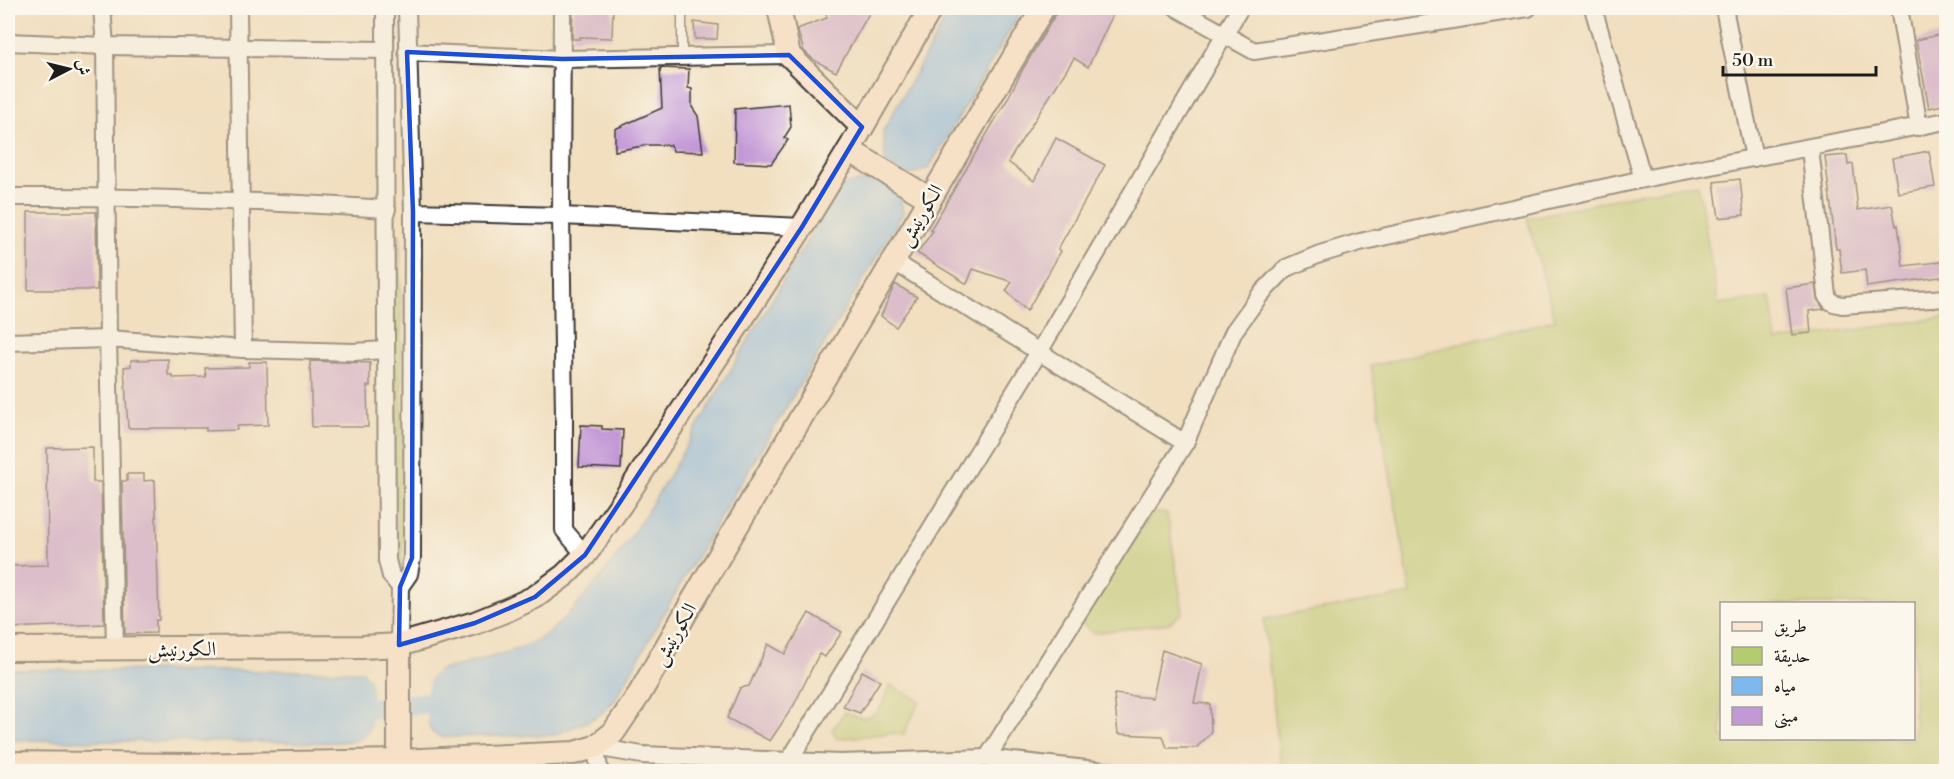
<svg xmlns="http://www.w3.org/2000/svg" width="1954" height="779" viewBox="0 0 1954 779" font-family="'Libre Bodoni',Amiri,serif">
  <rect width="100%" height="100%" fill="#fbf7ec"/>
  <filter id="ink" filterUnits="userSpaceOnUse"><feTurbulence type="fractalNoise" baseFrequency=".0167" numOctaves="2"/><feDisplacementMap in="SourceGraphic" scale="12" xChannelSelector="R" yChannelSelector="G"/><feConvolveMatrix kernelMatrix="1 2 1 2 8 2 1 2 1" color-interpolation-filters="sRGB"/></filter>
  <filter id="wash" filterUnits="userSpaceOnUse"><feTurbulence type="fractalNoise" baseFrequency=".008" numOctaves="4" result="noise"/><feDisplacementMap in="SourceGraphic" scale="24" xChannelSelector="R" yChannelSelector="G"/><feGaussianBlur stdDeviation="1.35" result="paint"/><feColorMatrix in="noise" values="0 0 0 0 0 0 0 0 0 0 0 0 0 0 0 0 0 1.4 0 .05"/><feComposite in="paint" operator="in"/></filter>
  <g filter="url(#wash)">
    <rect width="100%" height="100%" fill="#f1dfc0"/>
    <g fill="#b5cb70" stroke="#687446" stroke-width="1.5" fill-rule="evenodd">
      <path d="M 1698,184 L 1718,304 L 1770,298 L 1776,341 L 1946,317 L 1946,771 L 1285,772 L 1281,770 L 1264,619 L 1411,594 L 1371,366 L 1555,320 L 1527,218 L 1647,192 ZM 1722,604 L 1914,604 L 1914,738 L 1722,738 Z"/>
      <polygon points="394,235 400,235 403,566 397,566"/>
      <polygon points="1151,513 1167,513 1183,612 1170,623 1094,633 1081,623"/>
      <path d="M 890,685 L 920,701 L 903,735 L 893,733 L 837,739 L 832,730 L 845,712 C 850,714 858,718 864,718 C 880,717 886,697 890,685 Z"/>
    </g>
    <g fill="#7eb8ef" stroke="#4d6a86" stroke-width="1.5">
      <polygon points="952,8 1023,8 929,168 907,176 886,165 883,131"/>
      <path d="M 877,179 L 900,194 L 903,213 L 689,569 L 615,700 L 602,713 L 588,721 L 554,735 L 441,737 C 428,732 427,726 427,712 C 427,701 424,686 431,677 C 438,667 449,669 459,666 C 486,658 531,649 552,630 C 619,568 661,490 706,412 C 747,343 788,274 828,205 L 843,185 Z"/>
      <path d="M 8,670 L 363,671 C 366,675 369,678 370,682 C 374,695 376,731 362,738 C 347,745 287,742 267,742 C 181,742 94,741 8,740 Z"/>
    </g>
    <g fill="#f1dfc0">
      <polygon points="434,669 440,669 430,678 427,693 428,727 432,734 441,737 434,738 430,736 425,728 424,693 425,681"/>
      <polygon points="363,671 367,671 372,678 375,691 374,725 372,732 366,739 353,741 365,737 369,731 371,724 372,692 370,680"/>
    </g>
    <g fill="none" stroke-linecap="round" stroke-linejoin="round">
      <polyline stroke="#7eb8ef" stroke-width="21" points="367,709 451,700"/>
    </g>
    <g id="blocks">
      <g fill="#c398d7">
        <polygon points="573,8 613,8 612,38 580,37 580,39 572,39"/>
        <polygon points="825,8 872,8 836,72 814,60 804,51 797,29 827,18"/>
        <polygon points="1056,8 1116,8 1088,67 1074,58 1008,162 1034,181 1056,138 1105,165 1058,249 1061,251 1027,311 1006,291 1012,282 973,269 967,284 917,253 933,231 930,230 1007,100 1023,69 1055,15"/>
        <polygon points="694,22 718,25 717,39 695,39"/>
        <polygon points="1947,33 1947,104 1929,108 1916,40"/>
        <polygon points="660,68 689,69 688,88 692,89 692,107 698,116 703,152 673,151 671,145 648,145 615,151 615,129 662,108"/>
        <polygon points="789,104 791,127 784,138 788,140 771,164 734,162 735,109"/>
        <polygon points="1929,151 1935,187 1898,193 1892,158"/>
        <polygon points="1847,155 1848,165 1853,164 1858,210 1892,205 1896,226 1898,225 1903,266 1947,261 1947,276 1867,287 1865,270 1842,273 1839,249 1836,249 1825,157"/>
        <polygon points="1740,179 1744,215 1719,218 1714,182"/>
        <polygon points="28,212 96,212 97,290 28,290"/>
        <polygon points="895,284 917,297 896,327 881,316"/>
        <polygon points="1815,284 1817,299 1824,309 1809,311 1811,333 1792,335 1786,288"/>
        <polygon points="168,359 168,375 173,375 173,378 206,377 205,368 249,367 249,362 267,362 268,425 237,426 237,430 206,431 206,428 128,428 124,367 131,366 131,360"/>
        <polygon points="310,361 370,363 370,386 367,386 368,427 312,427"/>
        <polygon points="581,425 602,426 602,429 623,430 621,469 579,467"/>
        <polygon points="93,447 93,482 101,482 104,624 8,628 8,566 48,565 47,448"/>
        <polygon points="127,474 144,474 144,481 155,480 159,620 156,620 156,633 125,634 122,481 127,481"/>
        <polygon points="809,613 842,632 825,657 819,654 794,705 770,741 727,718 740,688 749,686 768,644 785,654"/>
        <polygon points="1162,650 1202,664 1194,703 1210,704 1211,733 1196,748 1167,748 1163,736 1118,734 1114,694 1152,698"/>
        <polygon points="862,671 880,681 860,713 843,707"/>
      </g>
    </g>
  </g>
  <g filter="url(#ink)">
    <use href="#blocks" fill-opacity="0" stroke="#3c3935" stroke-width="1.5"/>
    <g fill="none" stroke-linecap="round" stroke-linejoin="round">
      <g stroke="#3c3935" stroke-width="11">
        <polyline id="service" points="682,57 682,8"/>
      </g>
      <g stroke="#3c3935" stroke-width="20">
        <g id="minor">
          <polyline points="102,8 105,46 108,339 115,649"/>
          <polyline points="238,8 243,349"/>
          <path d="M 385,8 C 386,192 385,376 387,560 L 391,576 L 400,587"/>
          <polyline points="562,8 561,216 564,415 564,530 585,555"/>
          <polyline points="1177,8 1254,51 1528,8"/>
          <polyline points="1593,8 1643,179"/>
          <polyline points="1724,8 1754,158"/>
          <polyline points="1899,8 1919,127"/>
          <polyline points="8,42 105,46 385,50"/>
          <polyline points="407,52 562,59 789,55"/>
          <path d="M 1810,149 L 1827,295 C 1830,303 1833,303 1842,305 L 1946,298"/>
          <path d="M 8,197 C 134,196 260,201 387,209"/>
          <polyline points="413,212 561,216 802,227"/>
          <polyline points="893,261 1185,443"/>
          <polyline points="8,342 108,339 243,349 354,352 385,350"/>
          <polyline points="399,645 400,587 409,574 412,558 413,212 407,8"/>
          <polyline points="987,758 1185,443 1234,331 1260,295 1286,268 1320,254 1360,242 1643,179 1946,121"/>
          <polyline points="789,761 841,763 987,758 1114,772"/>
          <polyline points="600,772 595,747 642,755 789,761 1039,352 1240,8"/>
        </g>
      </g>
      <g stroke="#3c3935" stroke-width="26">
        <g id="secondary">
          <polyline points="779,8 789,55 862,127"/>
          <polyline points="849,150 930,199"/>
          <polyline points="8,649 362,647 399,645 475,623 507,610 535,597 565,575 585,555 621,504 802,227 849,150 931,8"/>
          <polyline points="399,761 399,645"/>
          <polyline points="8,763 186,765 399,761 574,753 595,747 613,733 640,693 692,602 1043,8"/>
        </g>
      </g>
      <use href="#service" stroke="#fff" stroke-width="8"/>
      <use href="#minor" stroke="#fff" stroke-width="16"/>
      <use href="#secondary" stroke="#fce5d0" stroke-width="22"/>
    </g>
  </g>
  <path d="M0 0H1954V779H0ZM 407,52 L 562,59 L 789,55 L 862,127 L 802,227 L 585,555 L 535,597 L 475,623 L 399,645 L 400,587 L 412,558 L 413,212 Z" fill="#f1dfc0" fill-opacity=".55" fill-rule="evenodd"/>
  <path fill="none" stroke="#1d4ed8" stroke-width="4.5" stroke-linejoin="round" d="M 407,52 L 562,59 L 789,55 L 862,127 L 802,227 L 585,555 L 535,597 L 475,623 L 399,645 L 400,587 L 412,558 L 413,212 Z"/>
  <g text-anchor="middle" stroke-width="5" stroke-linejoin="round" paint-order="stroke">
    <g font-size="20" fill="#1c1c1c" stroke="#fbf7ec">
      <text transform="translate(920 215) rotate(-59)" y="7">الكورنيش</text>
      <text transform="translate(674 634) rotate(-60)" y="7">الكورنيش</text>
      <text transform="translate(182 649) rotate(-1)" y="7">الكورنيش</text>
    </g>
  </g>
  <rect width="1954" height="779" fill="none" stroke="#fbf7ec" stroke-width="30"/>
  <rect x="1720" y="602" width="195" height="138" fill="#fbf7ec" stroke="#a29f99" stroke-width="1.5"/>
  <rect x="1732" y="622" width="30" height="9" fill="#fce5d0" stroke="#a29f99" stroke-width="1.5"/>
  <text x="1774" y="632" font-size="18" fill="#1c1c1c">طريق</text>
  <rect x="1732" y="647" width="30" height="18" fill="#b5cb70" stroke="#a29f99" stroke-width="1.5"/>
  <text x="1774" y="662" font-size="18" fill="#1c1c1c">حديقة</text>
  <rect x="1732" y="677" width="30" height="18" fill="#7eb8ef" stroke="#a29f99" stroke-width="1.5"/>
  <text x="1774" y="692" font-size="18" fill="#1c1c1c">مياه</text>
  <rect x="1732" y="707" width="30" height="18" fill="#c398d7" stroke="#a29f99" stroke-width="1.5"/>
  <text x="1774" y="722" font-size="18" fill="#1c1c1c">مبنى</text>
  <g transform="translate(69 69) rotate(83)" stroke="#fbf7ec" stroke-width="4.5" paint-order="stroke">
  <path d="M0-4.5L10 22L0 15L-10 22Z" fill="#1c1c1c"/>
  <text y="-9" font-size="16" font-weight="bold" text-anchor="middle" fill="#1c1c1c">ش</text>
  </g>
  <path d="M1723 66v9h153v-9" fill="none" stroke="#1c1c1c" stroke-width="3"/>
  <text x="1732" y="66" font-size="18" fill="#1c1c1c" stroke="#fbf7ec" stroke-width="4.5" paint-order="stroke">50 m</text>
</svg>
